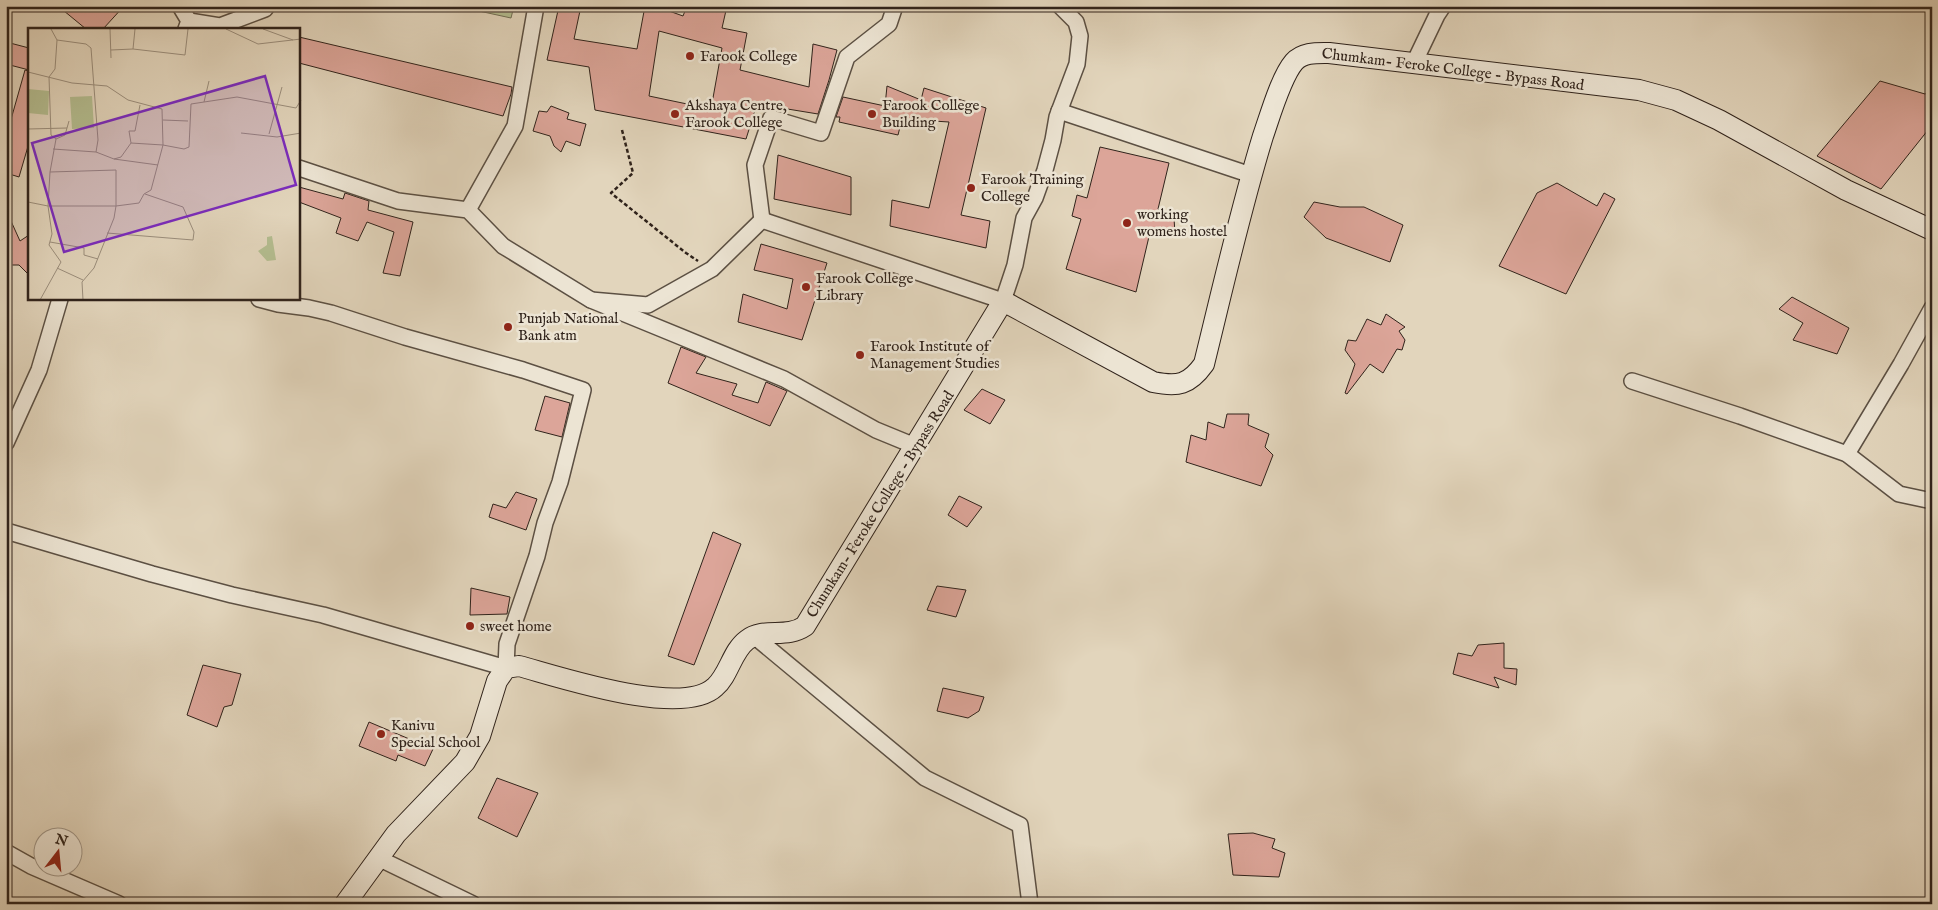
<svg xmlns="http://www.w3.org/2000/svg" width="1938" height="910" viewBox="0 0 1938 910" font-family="'IM FELL English',serif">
  <rect width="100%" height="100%" fill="#e2d5bc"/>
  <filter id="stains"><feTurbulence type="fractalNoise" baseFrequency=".004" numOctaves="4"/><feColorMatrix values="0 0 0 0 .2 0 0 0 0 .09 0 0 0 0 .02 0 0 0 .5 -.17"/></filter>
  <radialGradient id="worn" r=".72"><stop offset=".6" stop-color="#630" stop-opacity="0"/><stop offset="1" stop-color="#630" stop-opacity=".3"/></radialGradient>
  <polygon fill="#b4bd90" stroke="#727056" points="456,6 514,6 511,18"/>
  <g fill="#dca599" stroke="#30231b" fill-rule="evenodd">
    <polygon points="58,6 124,6 103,29 86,29"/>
    <path d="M 559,6 L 581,6 L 574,39 L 637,49 L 645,6 L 655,6 L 683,16 L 687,6 L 727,6 L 722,28 L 747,33 L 740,70 L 809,87 L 813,44 L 837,50 L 829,80 L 818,114 L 757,104 L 746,139 L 595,110 L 589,67 L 547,60 ZM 659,31 L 722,48 L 711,109 L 649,96 Z"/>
    <polygon points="299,37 512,87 511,94 503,116 299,63"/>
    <polygon points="10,43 29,48 29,70 6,64"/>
    <polygon points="25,70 29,71 29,143 19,177 6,173 6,137"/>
    <polygon points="1880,81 1925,94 1932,91 1932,125 1881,189 1817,156"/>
    <polygon points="887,86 921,100 924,88 986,108 961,215 990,221 986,248 890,226 892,200 929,208 949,122 902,119 898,135 839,122 840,117 836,117 843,97 885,106"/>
    <polygon points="551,106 569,113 567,119 586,124 580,146 566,141 561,152 554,146 550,136 533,131 539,111 547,112"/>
    <polygon points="1100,147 1169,163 1158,209 1174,218 1175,234 1151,228 1136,292 1066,269 1081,219 1072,216 1077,195 1087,198"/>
    <polygon points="778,155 851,177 851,215 774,199"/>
    <polygon points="1557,183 1597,206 1604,193 1615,199 1566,294 1499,266 1537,193"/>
    <polygon points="299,187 343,199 345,193 369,201 368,210 413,222 400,276 383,273 394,232 367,222 358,241 336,233 341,218 299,202"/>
    <polygon points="1314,202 1340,207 1364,207 1403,225 1390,262 1326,238 1304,217"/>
    <polygon points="6,210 20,241 29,235 29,275 19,265 6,265"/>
    <polygon points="761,244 827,263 802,340 738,322 743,294 787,309 793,279 754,270"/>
    <polygon points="1792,297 1849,328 1837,354 1793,340 1803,323 1779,309"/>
    <polygon points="1386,314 1405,327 1399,331 1405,340 1402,350 1397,349 1383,373 1370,364 1347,394 1345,393 1355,364 1345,350 1348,340 1356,341 1367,319 1381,325"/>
    <polygon points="681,347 706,357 696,373 737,384 732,395 758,403 766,382 787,391 770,426 668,383"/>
    <polygon points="982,389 1005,400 990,424 964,410"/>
    <polygon points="545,396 570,403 562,437 535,430"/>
    <polygon points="1227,414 1249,414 1248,425 1269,434 1265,447 1273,455 1261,486 1186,462 1191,435 1206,440 1208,422 1224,428"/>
    <polygon points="516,492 537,499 526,530 489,517 493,504 506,508"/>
    <polygon points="959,496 982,507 967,527 948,515"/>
    <polygon points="713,532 741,544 694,665 668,656"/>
    <polygon points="937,586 966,590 956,617 927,610"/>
    <polygon points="471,588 510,597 507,614 470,615"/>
    <polygon points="1504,643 1504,668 1517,669 1516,685 1494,677 1499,688 1453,674 1458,653 1472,656 1478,645"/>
    <polygon points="203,665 241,674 232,705 224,707 217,727 187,715"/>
    <polygon points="943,688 984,697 979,711 968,718 937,711"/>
    <polygon points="369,722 433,749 425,766 398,755 396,761 359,746"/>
    <polygon points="497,778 538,793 517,837 478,818"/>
    <polygon points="1253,833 1275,839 1272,848 1285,853 1279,877 1233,875 1228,834"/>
  </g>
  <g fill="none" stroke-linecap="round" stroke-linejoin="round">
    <g stroke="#5c5043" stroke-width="18">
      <g id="minor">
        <polyline points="180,6 189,21 186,29"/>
        <polyline points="189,21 220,26 265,9 267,6"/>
        <polyline points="1414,63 1437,15 1443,6"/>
        <polyline points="1059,111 1251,175"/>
        <polyline points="299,168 398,201 468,210 503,246 591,300 784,379 876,430 915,446"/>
        <polyline points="468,210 515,126 536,6"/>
        <polyline points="762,220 755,165 771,118 821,133 847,57 889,24 895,6"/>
        <polyline points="591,300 648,305 712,269 762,220 1003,301 1015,265 1024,218 1035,198 1045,170 1053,140 1057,117 1077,64 1080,36 1076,22 1060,6"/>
        <polyline points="1632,381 1740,416 1847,454 1899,494 1932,501"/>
        <polyline points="6,443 39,370 60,299"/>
        <polyline points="1847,454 1901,364 1932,308"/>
        <polyline points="6,531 152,574 232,595 323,615 506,668 507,644 537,556 545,523 560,482 583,390 523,370 405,337 331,313 309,308 278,304 259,299"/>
        <polyline points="754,636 925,778 1020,825 1030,904"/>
        <polyline points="6,852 31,866 119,904"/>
        <polyline points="378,858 473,904"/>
      </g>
    </g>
    <g stroke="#30231b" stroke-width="22">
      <path id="secondary" d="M 345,904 L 396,834 L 465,762 L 480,736 L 497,681 L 506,668 L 519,666 C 560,677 682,718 715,687 C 729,675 732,651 747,640 C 764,627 786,639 805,626 L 1003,301 L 1153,382 C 1178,387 1189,385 1204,364 C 1223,287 1240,211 1263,136 C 1270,116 1281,77 1294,62 C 1303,52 1317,53 1329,53 L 1639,90 L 1676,100 L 1719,120 L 1846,190 L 1932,230"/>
    </g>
    <polyline stroke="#30231b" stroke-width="2.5" stroke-dasharray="4 2.5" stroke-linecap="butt" points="622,130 633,173 611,193 686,253 698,261"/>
    <use href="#minor" stroke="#ece4d3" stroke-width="15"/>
    <use href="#secondary" stroke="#ece4d3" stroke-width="20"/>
  </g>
  <g fill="#8f2418" stroke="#ece4d3" stroke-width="2">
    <circle cx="690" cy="56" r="5"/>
    <circle cx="675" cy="114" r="5"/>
    <circle cx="872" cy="114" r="5"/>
    <circle cx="971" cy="188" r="5"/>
    <circle cx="1127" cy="223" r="5"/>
    <circle cx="806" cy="287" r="5"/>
    <circle cx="508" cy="327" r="5"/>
    <circle cx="860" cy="355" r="5"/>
    <circle cx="470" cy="626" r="5"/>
    <circle cx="381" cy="734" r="5"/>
  </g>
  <g text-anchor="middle" stroke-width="5" stroke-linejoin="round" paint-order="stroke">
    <g font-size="15" fill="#30231b" stroke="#ece4d3" text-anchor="start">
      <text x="700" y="61">Farook College</text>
      <text x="685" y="110">Akshaya Centre,<tspan x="685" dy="17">Farook College</tspan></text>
      <text x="882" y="110">Farook College<tspan x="882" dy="17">Building</tspan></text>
      <text x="981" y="184">Farook Training<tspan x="981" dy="17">College</tspan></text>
      <text x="1137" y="219">working<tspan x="1137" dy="17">womens hostel</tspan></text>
      <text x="816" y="283">Farook College<tspan x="816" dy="17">Library</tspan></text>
      <text x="518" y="323">Punjab National<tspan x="518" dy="17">Bank atm</tspan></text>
      <text x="870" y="351">Farook Institute of<tspan x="870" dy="17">Management Studies</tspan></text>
      <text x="480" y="631">sweet home</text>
      <text x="391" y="730">Kanivu<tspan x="391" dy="17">Special School</tspan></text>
    </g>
    <g font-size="15" fill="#30231b" stroke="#ece4d3">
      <text transform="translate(1453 69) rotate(7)" y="5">Chumkam- Feroke College - Bypass Road</text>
      <text transform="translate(880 504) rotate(-58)" y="5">Chumkam- Feroke College - Bypass Road</text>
    </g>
  </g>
  <g transform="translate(28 28)">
    <rect width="272" height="272" fill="#e2d5bc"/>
    <path d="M 0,61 L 21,63 L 20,87 L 0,85 ZM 64,68 L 66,100 L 44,101 L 42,69 ZM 244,208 L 248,232 L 239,233 L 230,223 L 239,217 L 239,209 Z" fill="#b4bd90"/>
    <path fill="none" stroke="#9b8e7c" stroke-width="1" d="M 82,1 L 83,30M 107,1 L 105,21 L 157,27 L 160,1M 198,1 L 230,16 L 273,11M 235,1 L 265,12M 29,12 L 58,16 L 63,20 L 70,112 L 68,124M 83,22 L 105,21M 0,44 L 44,55 L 79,58 L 100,72 L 134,81 L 135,117 L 103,115 L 93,129 L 86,131M 176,74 L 181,53M 135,92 L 160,93M 0,101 L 39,100 L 41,93M 213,105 L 249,109 L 273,105M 241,106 L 254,59M 28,111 L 37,107 L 39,100M 103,115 L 101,103 L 107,103 L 112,77M 25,121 L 68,124 L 86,131 L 130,137M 22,144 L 28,111 L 23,107 L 21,49 L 27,41 L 29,12 L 23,1M 0,174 L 20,178 L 22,144 L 88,142 L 88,178 L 20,178 L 24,206 L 21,217 L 33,234 L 12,272M 79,205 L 165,212 L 166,204 L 155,179 L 117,166M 22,214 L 56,220 L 56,227 L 70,231M 29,240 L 55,252M 55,272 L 54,254 L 66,240 L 86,190 L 88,178 L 111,175 L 116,166 L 123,162 L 135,117 L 156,121 L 161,119 L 163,76 L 209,69 L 268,80 L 273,72"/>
    <path fill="#7b2cbf" fill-opacity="0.15" stroke="#7b2cbf" stroke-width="2.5" d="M 237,48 L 268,157 L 36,224 L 4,115 Z"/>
    <rect width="272" height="272" fill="none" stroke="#30231b" stroke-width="2.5"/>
  </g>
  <rect width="1938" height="910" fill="none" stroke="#e2d5bc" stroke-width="25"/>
  <rect x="8" y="8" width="1923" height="895" fill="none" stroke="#30231b" stroke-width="2.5"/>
  <rect x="12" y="12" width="1913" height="885" fill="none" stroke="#30231b"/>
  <g transform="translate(58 852) rotate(16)"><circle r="24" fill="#ece4d3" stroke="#a19789"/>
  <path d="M0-4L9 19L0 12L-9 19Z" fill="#8f2418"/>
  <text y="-8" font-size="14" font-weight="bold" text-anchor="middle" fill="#30231b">N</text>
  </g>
  <rect width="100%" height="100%" filter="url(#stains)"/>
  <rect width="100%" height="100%" fill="url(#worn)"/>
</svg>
